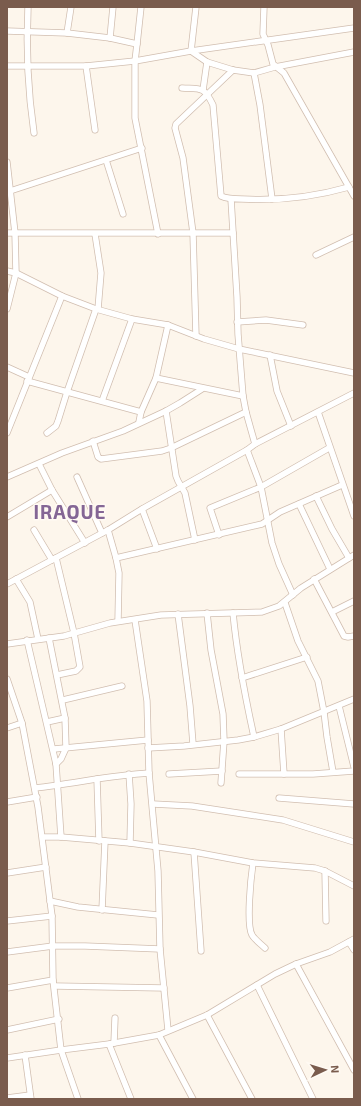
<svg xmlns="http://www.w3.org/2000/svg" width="361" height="1106" viewBox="0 0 361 1106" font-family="'Exo 2',sans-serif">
  <rect width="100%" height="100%" fill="#fdf6ec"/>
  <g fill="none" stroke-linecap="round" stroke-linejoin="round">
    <g stroke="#d1beb0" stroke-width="7">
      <g id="minor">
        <path d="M 28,7 C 26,49 28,92 34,133"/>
        <polyline points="196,7 191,51 207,62 233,70 254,73 275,67 354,52"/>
        <polyline points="264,7 263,34 268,45 273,64 284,73 354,196"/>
        <polyline points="7,31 67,33 110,38 137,44 135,61 135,118 158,234"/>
        <polyline points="67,33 71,7"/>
        <polyline points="110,38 113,7"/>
        <polyline points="137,44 141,7"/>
        <polyline points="7,66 86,66 135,61 191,51 354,28"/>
        <polyline points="86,66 95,130"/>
        <polyline points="254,73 260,105 272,199"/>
        <path d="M 182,88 C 201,89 204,86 213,105 L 221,196 C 227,199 235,199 242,199 C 277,201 314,197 349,187"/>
        <polyline points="203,90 207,62"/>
        <polyline points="106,160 123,214"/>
        <polyline points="7,162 15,233 16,273 7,309"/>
        <polyline points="7,192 142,148"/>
        <polyline points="231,199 237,297 238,334 243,396 246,412 255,444"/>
        <polyline points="7,233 233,233"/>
        <polyline points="95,234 101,273 98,309"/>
        <polyline points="316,255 354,237"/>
        <polyline points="7,271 16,273 62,296 96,309 132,319 168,325 204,339 239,349 354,373"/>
        <polyline points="237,322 266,320 303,325"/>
        <polyline points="196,336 193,233 183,158 175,128 176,124 233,70"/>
        <polyline points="270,355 277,391 291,426"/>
        <polyline points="7,367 29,377"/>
        <polyline points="156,378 243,396"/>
        <polyline points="27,381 141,412"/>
        <polyline points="102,401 132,319"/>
        <polyline points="166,411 176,476 178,481 185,493 195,540"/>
        <polyline points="318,412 354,516"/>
        <polyline points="139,422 141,412 156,378 168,325"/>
        <polyline points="7,433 62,296"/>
        <polyline points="47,433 56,426 58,421 67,392 96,309"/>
        <polyline points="93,441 98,457 101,459 162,451 171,448 246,412"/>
        <polyline points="247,450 261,487 272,543 279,564 293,595"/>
        <polyline points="39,464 52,490 85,543"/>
        <polyline points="7,477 62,453 123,431 166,411 180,403 202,389"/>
        <polyline points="77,477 102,533"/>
        <polyline points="316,496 332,529 349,558"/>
        <polyline points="299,504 330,569"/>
        <polyline points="142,509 157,549"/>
        <polyline points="7,517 52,490"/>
        <polyline points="34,530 52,560"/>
        <polyline points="108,530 116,558 119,573 118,621"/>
        <polyline points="219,535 210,508 261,487 329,448"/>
        <polyline points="56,558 74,633 80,667 76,671 57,675"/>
        <polyline points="116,558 262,524 280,512 342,485"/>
        <polyline points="16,579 30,602 38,639"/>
        <polyline points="314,579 344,636 348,637 354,636"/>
        <polyline points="7,584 108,530 142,509 247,450 255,444 354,393"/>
        <polyline points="285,603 298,641 318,681 324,712 327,737 333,772"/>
        <polyline points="332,612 354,601"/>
        <polyline points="207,613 211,650 223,714 224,741 221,783"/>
        <path d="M 233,613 C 237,655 245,696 254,737"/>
        <polyline points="178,614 190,706 193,744"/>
        <polyline points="135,620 147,701 149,773 158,871 160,949 168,1030"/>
        <polyline points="49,638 65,718 66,748 61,759 56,764"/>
        <polyline points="27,640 56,764 61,837"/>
        <polyline points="7,644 64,636 110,623 161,615 262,612 279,606 301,588 354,555"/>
        <polyline points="242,678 307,657"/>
        <polyline points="7,679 22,723 38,807 52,916 53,980 61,1050 78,1099"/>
        <polyline points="63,700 122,686"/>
        <polyline points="339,706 354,767"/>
        <polyline points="47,722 65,718"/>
        <polyline points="7,728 22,723"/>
        <polyline points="281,729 284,774"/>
        <polyline points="148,748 184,746 238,740 254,737 281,729 354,699"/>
        <polyline points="54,749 148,740"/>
        <polyline points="129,774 131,804 130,843"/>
        <polyline points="169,774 222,771"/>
        <polyline points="239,774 313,774 354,771"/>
        <polyline points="97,779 99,841"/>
        <path d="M 35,788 C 73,784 111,775 149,773"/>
        <polyline points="279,798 354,804"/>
        <polyline points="7,802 37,797"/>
        <polyline points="153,804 192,806 283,820 354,842"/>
        <polyline points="43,837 61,837 130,843 194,852 253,863 315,868 325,871 354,886"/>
        <polyline points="194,852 201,951"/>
        <path d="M 253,863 C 251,877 246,924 252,935 C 255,940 261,944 265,948"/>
        <polyline points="325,871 326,921"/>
        <polyline points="7,873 46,867"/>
        <polyline points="50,901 78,907 158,915"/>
        <polyline points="102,910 105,841"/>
        <polyline points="7,921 52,916"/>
        <polyline points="349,942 354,950"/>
        <polyline points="7,952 53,946 85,946 160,949"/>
        <polyline points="296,964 354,1070"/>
        <polyline points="257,985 313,1099"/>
        <polyline points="55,986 164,988"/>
        <polyline points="7,988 53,980"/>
        <polyline points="207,1015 252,1099"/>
        <polyline points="7,1030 59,1019"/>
        <polyline points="159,1035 193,1099"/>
        <polyline points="114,1043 115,1018"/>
        <polyline points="109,1044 131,1099"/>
        <polyline points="25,1055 31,1099"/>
        <polyline points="7,1058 61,1050 109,1044 159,1035 207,1015 275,974 296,964 330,952 354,939"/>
        <polyline points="7,1098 30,1095"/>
      </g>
    </g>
    <use href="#minor" stroke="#fff" stroke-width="5.5"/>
  </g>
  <g text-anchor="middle" stroke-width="3" stroke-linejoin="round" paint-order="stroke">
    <g font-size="19" font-weight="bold" letter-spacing="1" fill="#846695" stroke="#fffaf3">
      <text x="70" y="519">IRAQUE</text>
    </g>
  </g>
  <rect width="361" height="1106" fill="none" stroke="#7a5c4d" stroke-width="16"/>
  <g transform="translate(325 1070) rotate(86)" stroke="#fffaf3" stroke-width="3" paint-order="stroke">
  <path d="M0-3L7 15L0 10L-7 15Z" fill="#7a5c4d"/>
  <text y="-6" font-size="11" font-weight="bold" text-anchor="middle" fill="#7a5c4d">N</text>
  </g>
</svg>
